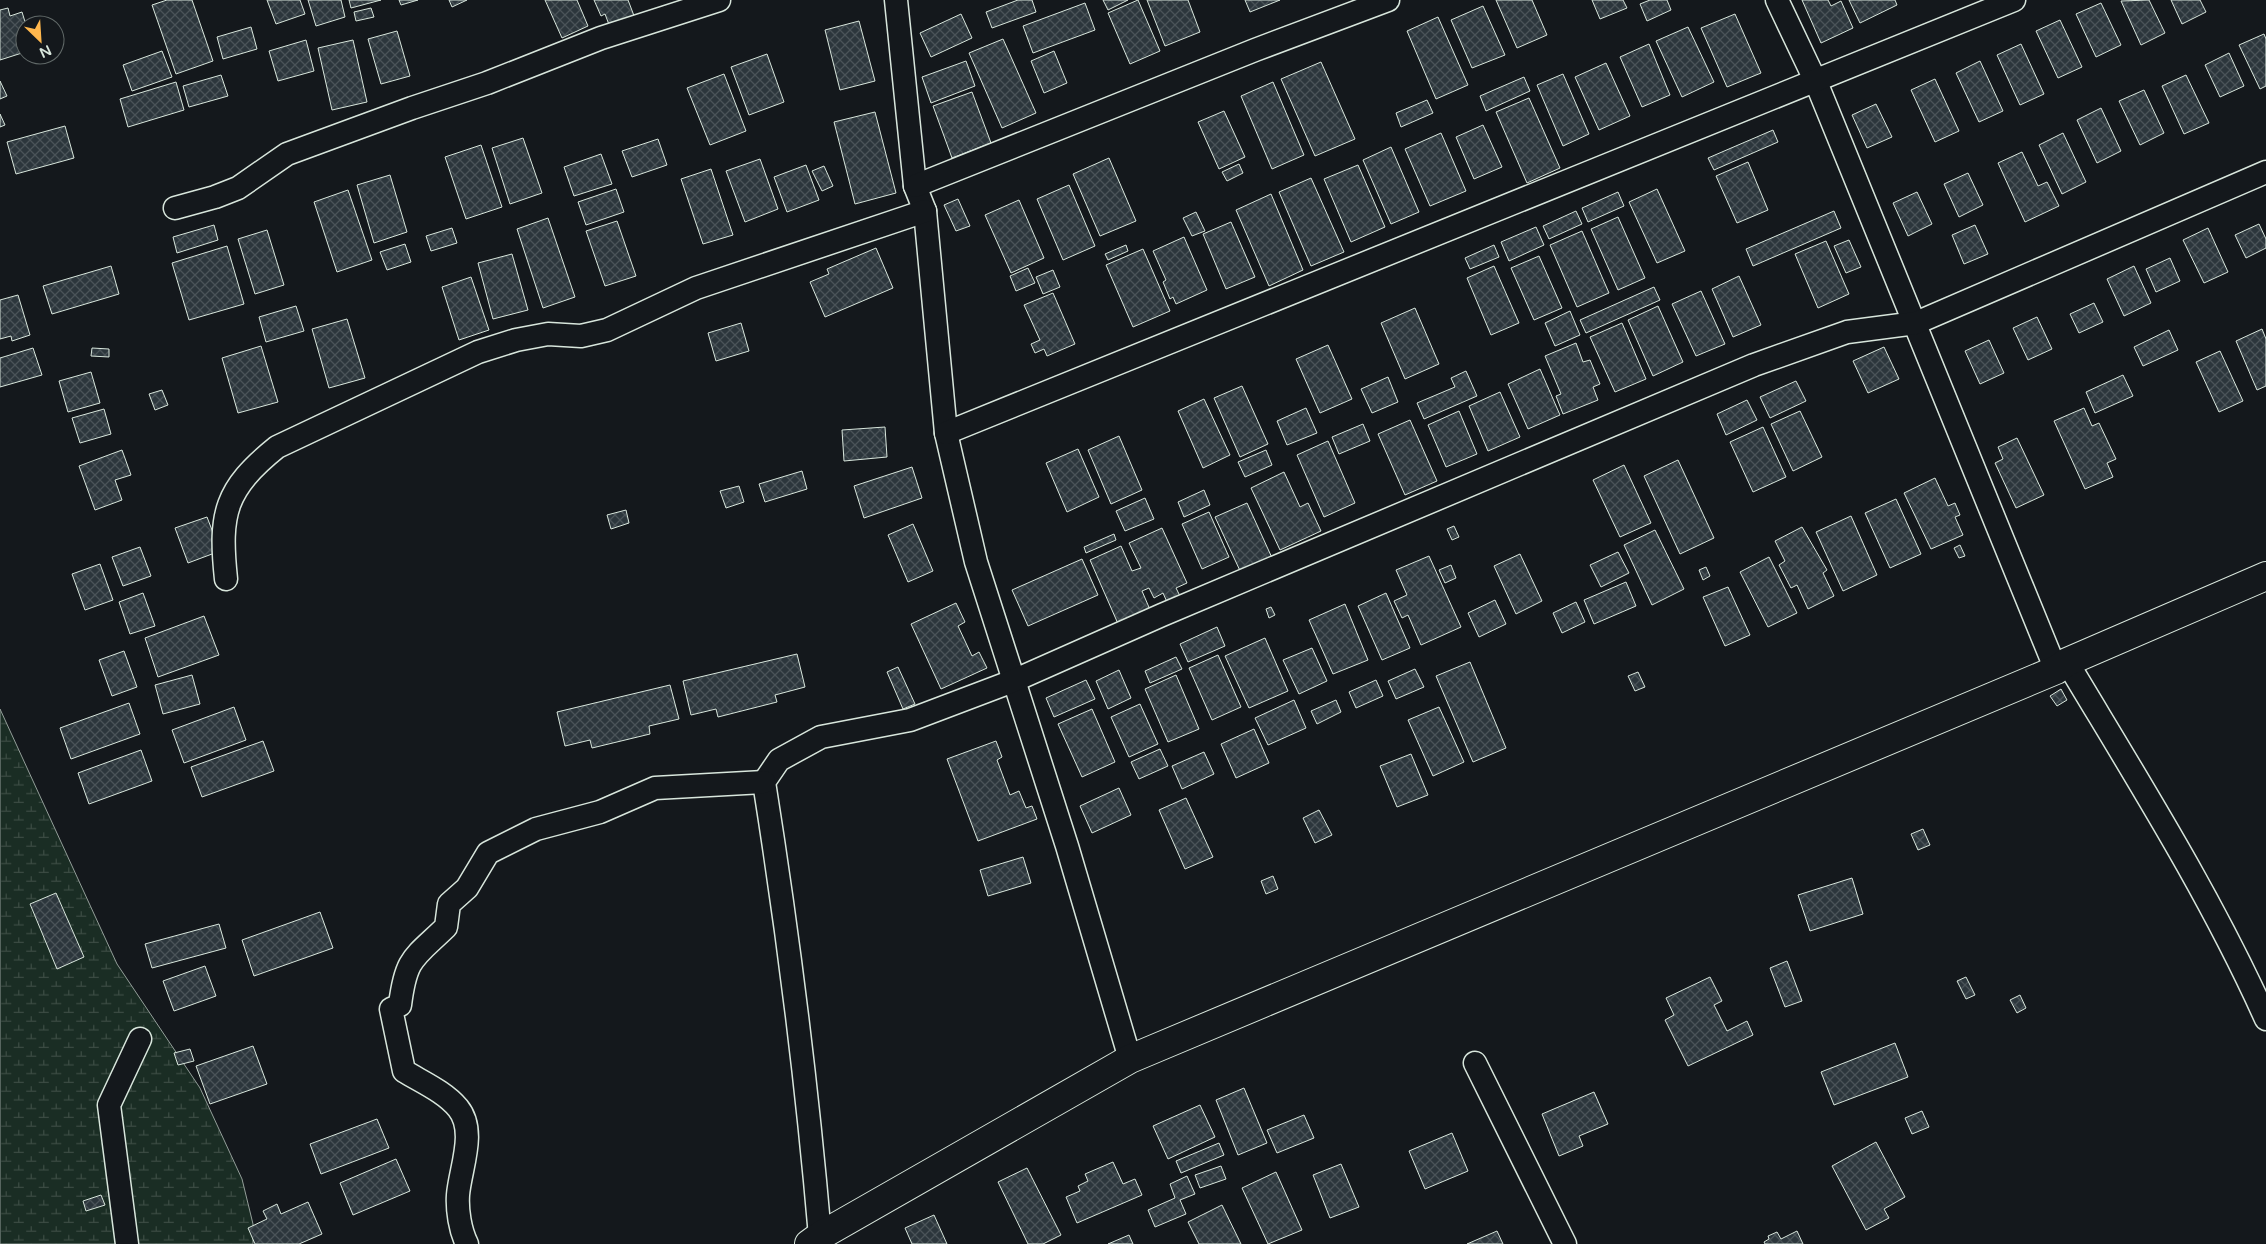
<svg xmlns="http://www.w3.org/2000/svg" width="2266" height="1244" viewBox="0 0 2266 1244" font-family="'Varela Round',sans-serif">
  <defs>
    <pattern id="wetland-marsh" width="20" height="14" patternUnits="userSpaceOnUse" patternTransform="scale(1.25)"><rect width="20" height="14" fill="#1a2d24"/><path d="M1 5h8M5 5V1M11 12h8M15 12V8" fill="none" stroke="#3b4b43"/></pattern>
    <pattern id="building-cross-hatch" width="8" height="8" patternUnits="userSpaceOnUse" patternTransform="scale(1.25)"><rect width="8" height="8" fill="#2c363c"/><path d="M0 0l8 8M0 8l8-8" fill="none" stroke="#4a5358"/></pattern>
  </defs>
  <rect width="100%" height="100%" fill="#14181c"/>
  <polygon fill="url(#wetland-marsh)" stroke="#939e99" points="0,709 117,964 200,1088 242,1179 253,1224 253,1244 0,1244"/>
  <g fill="url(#building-cross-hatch)" stroke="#d8e6dc">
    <polygon points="167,0 192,0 213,61 176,74 152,5"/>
    <polygon points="267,0 300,0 305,14 276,24"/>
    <polygon points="308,0 341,0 345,17 316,26"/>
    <polygon points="349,0 381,0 351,8"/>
    <polygon points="399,0 418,0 401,5"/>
    <polygon points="449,0 467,0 452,7"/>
    <polygon points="545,0 577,0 588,26 562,38"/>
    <polygon points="594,0 628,0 636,21 611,30 605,14 601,16"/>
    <polygon points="1018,0 1032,0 1036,12 992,28 986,12"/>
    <polygon points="1103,0 1128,0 1108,10"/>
    <polygon points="1138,0 1160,51 1130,64 1108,13"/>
    <polygon points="1147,0 1188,0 1200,32 1165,46"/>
    <polygon points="1245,0 1280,0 1250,12"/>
    <polygon points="1496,0 1532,0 1547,35 1517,48"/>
    <polygon points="1592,0 1623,0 1627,8 1600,19"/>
    <polygon points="1650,0 1667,0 1671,10 1647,21 1640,4"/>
    <polygon points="1802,0 1828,0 1831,6 1841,1 1853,28 1821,43"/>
    <polygon points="1849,0 1895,0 1897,5 1860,23"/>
    <polygon points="2149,0 2165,33 2141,45 2121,1"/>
    <polygon points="2171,0 2200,0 2206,12 2182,24"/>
    <polygon points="1085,3 1095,30 1033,53 1023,26"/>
    <polygon points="2101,3 2121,45 2096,57 2076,14"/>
    <polygon points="1483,6 1505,55 1472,68 1451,20"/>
    <polygon points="8,8 10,16 22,12 26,25 25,52 0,60 0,10"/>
    <polygon points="371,8 374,17 356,21 354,12"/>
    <polygon points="961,14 972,38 931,57 920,33"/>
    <polygon points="1735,14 1761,73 1727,87 1701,28"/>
    <polygon points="1438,17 1468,85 1436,99 1407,31"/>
    <polygon points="2060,20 2082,67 2058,78 2036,31"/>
    <polygon points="859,21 875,81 840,90 825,30"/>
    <polygon points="251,27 257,49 223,59 217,37"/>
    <polygon points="1688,27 1714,82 1682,97 1656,41"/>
    <polygon points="397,31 410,76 381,84 368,39"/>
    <polygon points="2264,34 2266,39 2266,86 2260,89 2239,45"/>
    <polygon points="1003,39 1036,113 1002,128 969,53"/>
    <polygon points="306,40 314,71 278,81 269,51"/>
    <polygon points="353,40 367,102 332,110 318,48"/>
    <polygon points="1649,44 1670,95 1642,107 1620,57"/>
    <polygon points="2021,44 2044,94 2020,105 1997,55"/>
    <polygon points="162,51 172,77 132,91 123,65"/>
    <polygon points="1054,51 1067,83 1044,93 1031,61"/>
    <polygon points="2229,53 2244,86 2220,97 2205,65"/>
    <polygon points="767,54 784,102 749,115 731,67"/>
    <polygon points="966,61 975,86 931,103 922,77"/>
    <polygon points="1980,61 2003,111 1979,122 1956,73"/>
    <polygon points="1321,62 1355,139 1315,156 1281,79"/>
    <polygon points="1606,63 1630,116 1599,130 1575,77"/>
    <polygon points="724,74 746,131 710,145 687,88"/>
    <polygon points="1563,74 1589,134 1563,146 1537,85"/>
    <polygon points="221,75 228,96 189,107 183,86"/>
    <polygon points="2186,75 2209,123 2184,134 2162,86"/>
    <polygon points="1524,77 1530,91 1486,111 1480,96"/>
    <polygon points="1935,79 1959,131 1935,142 1911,90"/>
    <polygon points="0,81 7,96 0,99"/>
    <polygon points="176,82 184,110 128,127 120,99"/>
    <polygon points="1273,82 1304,155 1272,169 1241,96"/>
    <polygon points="2144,90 2164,133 2140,145 2119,101"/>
    <polygon points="972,92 991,143 952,158 933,106"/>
    <polygon points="1529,98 1560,168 1527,183 1496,112"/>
    <polygon points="1427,100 1433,113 1401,127 1396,113"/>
    <polygon points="1876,104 1892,137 1867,148 1852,115"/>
    <polygon points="2101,108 2121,151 2097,163 2077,120"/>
    <polygon points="1224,111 1245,157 1219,169 1198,122"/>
    <polygon points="875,112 896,193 855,204 834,122"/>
    <polygon points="0,114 5,125 0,127"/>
    <polygon points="1483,125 1502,167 1474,179 1456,137"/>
    <polygon points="65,126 74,158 16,174 7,142"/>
    <polygon points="1773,130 1778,142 1714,170 1708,158"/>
    <polygon points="1441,133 1466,191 1430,206 1405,149"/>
    <polygon points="2063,133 2086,182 2062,194 2039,145"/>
    <polygon points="523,138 542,193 510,204 492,148"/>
    <polygon points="658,139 667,165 632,177 622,151"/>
    <polygon points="481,145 502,207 466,219 445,157"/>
    <polygon points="1391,147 1419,212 1391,224 1363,160"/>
    <polygon points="2022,152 2038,186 2047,182 2059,206 2025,222 1998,163"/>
    <polygon points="601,154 612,184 574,196 564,167"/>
    <polygon points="1109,158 1136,221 1100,236 1073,174"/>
    <polygon points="760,159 778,209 745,222 726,171"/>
    <polygon points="1748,162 1768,210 1737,223 1716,176"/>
    <polygon points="1239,164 1243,173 1227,181 1222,172"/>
    <polygon points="806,165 819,200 787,212 774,177"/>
    <polygon points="1358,165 1385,227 1351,242 1324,179"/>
    <polygon points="824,166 833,186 822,191 812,171"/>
    <polygon points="711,169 733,235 703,244 681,179"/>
    <polygon points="1968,173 1983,205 1959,217 1944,184"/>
    <polygon points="390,175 407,232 374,243 357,185"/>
    <polygon points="1311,178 1344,252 1311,266 1279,192"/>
    <polygon points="1069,185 1095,246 1063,260 1037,199"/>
    <polygon points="616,189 624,212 586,225 578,202"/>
    <polygon points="1657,189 1685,251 1657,263 1629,202"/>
    <polygon points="348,190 372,260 337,272 314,202"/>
    <polygon points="1618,192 1624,206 1588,222 1582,208"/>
    <polygon points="1917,192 1932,224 1908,236 1893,203"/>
    <polygon points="1271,194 1303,270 1269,286 1236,210"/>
    <polygon points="958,199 970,226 956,231 944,205"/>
    <polygon points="1019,200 1044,258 1011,273 985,215"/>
    <polygon points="1576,211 1582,224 1549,239 1543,226"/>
    <polygon points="1834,211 1841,228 1753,266 1746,249"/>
    <polygon points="1196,212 1205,231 1192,236 1183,218"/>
    <polygon points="1618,217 1645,278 1618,290 1591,229"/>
    <polygon points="548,218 575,297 543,308 517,229"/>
    <polygon points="617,221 636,276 605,286 586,231"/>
    <polygon points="1231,222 1255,277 1226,289 1203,234"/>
    <polygon points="2259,224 2266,239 2266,248 2246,258 2235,235"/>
    <polygon points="214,225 218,240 177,253 173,237"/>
    <polygon points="1975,225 1988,254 1964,264 1952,235"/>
    <polygon points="1536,227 1544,245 1509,261 1501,242"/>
    <polygon points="452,228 457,243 431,251 426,236"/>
    <polygon points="2208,228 2228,272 2204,283 2183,240"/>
    <polygon points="267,230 284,285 255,294 238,239"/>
    <polygon points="1582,231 1609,293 1577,307 1550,245"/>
    <polygon points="1184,237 1207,290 1176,304 1173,297 1170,299 1163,282 1166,280 1153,251"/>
    <polygon points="1849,240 1861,267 1846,273 1834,246"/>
    <polygon points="1826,241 1849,294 1818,308 1795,254"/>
    <polygon points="405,244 411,262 387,270 380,252"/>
    <polygon points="1126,245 1128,251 1108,260 1105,254"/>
    <polygon points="1494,245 1499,257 1470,269 1465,258"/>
    <polygon points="227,246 244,304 189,320 172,263"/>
    <polygon points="876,248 893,288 825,317 810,282 829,274 827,269"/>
    <polygon points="1143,249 1170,311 1133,327 1106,265"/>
    <polygon points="512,254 528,310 493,319 478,263"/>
    <polygon points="1539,256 1562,308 1534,320 1511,268"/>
    <polygon points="2170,258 2180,281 2156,292 2146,269"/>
    <polygon points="111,266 119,294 52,314 43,286"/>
    <polygon points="1494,266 1519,323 1491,335 1467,278"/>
    <polygon points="2134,266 2151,303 2124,316 2107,279"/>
    <polygon points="1028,268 1035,283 1016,291 1010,276"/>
    <polygon points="1053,270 1060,287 1043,294 1036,277"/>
    <polygon points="1739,276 1761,325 1733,337 1712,289"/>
    <polygon points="471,277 489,330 459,340 442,287"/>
    <polygon points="1654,287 1660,300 1586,333 1580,320"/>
    <polygon points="1701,291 1725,344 1696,356 1672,304"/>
    <polygon points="1053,293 1075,344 1047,356 1044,349 1035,353 1031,344 1040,340 1024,305"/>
    <polygon points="18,295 30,335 12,341 11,336 0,339 0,300"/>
    <polygon points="2094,303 2103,322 2079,333 2070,314"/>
    <polygon points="296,306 304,331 266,342 259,317"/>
    <polygon points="1658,306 1683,362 1653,376 1628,320"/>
    <polygon points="1415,308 1439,364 1405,379 1381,323"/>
    <polygon points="1570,311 1580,335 1555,346 1545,323"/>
    <polygon points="2037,317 2052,349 2028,360 2013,328"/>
    <polygon points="347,319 365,378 329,388 312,329"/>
    <polygon points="741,323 749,351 716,361 708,333"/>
    <polygon points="1622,323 1646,379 1615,392 1590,337"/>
    <polygon points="2262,329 2266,339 2266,386 2257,390 2236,341"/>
    <polygon points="2169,330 2178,350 2143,366 2134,347"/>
    <polygon points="1989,340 2004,373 1980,384 1965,351"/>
    <polygon points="1576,343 1583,362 1590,360 1600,384 1593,387 1598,400 1563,414 1556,396 1561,394 1545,356"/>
    <polygon points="1328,345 1352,399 1320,413 1296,359"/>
    <polygon points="261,346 278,402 238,413 222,358"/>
    <polygon points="1884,347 1899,379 1868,393 1853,361"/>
    <polygon points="33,348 42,375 0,387 0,358"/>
    <polygon points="92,348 109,349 109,357 91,356"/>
    <polygon points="2220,351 2243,401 2219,412 2196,362"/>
    <polygon points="1540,369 1560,415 1528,429 1508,384"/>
    <polygon points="1466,371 1477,396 1424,419 1417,403 1455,387 1451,378"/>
    <polygon points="91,372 100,403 68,412 59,381"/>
    <polygon points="2123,375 2133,396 2095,413 2086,392"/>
    <polygon points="1388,377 1398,402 1372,413 1361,389"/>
    <polygon points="1796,381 1806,401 1770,418 1760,397"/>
    <polygon points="1242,386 1268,444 1240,457 1214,398"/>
    <polygon points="162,390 168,405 155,410 149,394"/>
    <polygon points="1500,392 1520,437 1488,451 1469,406"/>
    <polygon points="1204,399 1230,455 1203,468 1178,411"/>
    <polygon points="1747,400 1757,420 1726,435 1717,414"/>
    <polygon points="1306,408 1317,433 1287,445 1277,421"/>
    <polygon points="2084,408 2092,426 2099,423 2116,459 2107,463 2113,477 2085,489 2054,421"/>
    <polygon points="104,409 111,434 80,443 72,418"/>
    <polygon points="1459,411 1477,454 1446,467 1428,425"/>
    <polygon points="1800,411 1822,457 1793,471 1771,424"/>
    <polygon points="1410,420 1437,481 1405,495 1378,434"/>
    <polygon points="1363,424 1370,441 1339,454 1332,437"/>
    <polygon points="885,427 887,457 844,461 842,430"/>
    <polygon points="1763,427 1786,477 1753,492 1730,442"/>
    <polygon points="1119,436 1142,490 1111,504 1088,450"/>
    <polygon points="2017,438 2044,495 2016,508 1995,463 2003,459 1998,447"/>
    <polygon points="1328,441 1355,503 1324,517 1297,455"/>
    <polygon points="1078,449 1099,497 1067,512 1046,463"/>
    <polygon points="122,450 131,475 115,480 122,500 95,510 79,466"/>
    <polygon points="1266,450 1272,465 1245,477 1238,462"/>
    <polygon points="1678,460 1714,538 1680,554 1644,476"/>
    <polygon points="1624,465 1651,523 1620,537 1593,480"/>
    <polygon points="912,467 922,498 864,518 854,486"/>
    <polygon points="802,471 807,489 765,502 759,484"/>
    <polygon points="1284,472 1300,507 1308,503 1321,531 1280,550 1251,488"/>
    <polygon points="1935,478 1948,506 1955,503 1960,515 1955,517 1963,535 1931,549 1904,493"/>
    <polygon points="739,486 744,502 726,508 720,491"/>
    <polygon points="1204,490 1210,505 1184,517 1178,502"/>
    <polygon points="1145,498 1154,519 1125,531 1116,511"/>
    <polygon points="1896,499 1921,554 1890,568 1865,513"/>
    <polygon points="1247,503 1273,560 1242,575 1215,517"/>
    <polygon points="626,510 629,523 611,529 607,515"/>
    <polygon points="1209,512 1229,557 1202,569 1182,524"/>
    <polygon points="1851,516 1877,575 1843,591 1816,532"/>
    <polygon points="207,517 220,551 188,563 175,528"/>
    <polygon points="913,524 933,571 908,582 888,535"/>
    <polygon points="1454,526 1459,537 1452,540 1447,529"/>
    <polygon points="1802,527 1827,570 1823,573 1834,596 1808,609 1797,585 1791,588 1779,565 1785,561 1775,541"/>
    <polygon points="1162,528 1187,583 1176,588 1180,596 1167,602 1163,593 1154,598 1149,588 1142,591 1151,612 1119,626 1090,560 1121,546 1132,571 1141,568 1129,543"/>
    <polygon points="1655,530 1684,589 1652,605 1624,545"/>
    <polygon points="1114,534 1116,540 1086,553 1084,547"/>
    <polygon points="1960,545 1965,556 1959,558 1954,548"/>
    <polygon points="140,547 151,576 123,586 112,557"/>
    <polygon points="1618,552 1629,573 1601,587 1590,565"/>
    <polygon points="1520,554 1542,601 1516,614 1494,566"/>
    <polygon points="1429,556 1461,627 1421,645 1408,615 1402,618 1394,601 1407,595 1396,570"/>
    <polygon points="1769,557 1797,613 1768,627 1740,572"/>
    <polygon points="1082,559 1098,595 1028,626 1012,590"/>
    <polygon points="100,564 113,600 85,610 72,574"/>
    <polygon points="1451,565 1456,578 1445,583 1439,570"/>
    <polygon points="1706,567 1710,576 1703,580 1699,570"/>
    <polygon points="1626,582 1636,606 1594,624 1584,600"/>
    <polygon points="1728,587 1750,635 1725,646 1703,597"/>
    <polygon points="143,593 155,626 130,634 119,602"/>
    <polygon points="1386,593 1410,648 1382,660 1358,606"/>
    <polygon points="1495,600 1506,624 1479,637 1468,613"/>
    <polygon points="1576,602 1585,622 1562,633 1553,613"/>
    <polygon points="956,603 965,622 958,626 972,656 979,652 987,668 941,689 911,624"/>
    <polygon points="1345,604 1368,660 1333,674 1309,620"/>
    <polygon points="1271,607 1275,615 1269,618 1266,609"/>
    <polygon points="204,616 219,655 158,677 145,638"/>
    <polygon points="1217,627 1225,646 1188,662 1180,644"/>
    <polygon points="1265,638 1288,691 1249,708 1225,656"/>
    <polygon points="1312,648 1327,681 1299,694 1283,660"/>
    <polygon points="124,651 137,687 112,696 99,660"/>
    <polygon points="797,654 805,687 775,695 777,702 718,717 716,709 691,715 683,681"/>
    <polygon points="1218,655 1241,707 1212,720 1189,668"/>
    <polygon points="1176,657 1182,669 1150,683 1145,671"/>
    <polygon points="1470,662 1506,748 1473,762 1436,676"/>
    <polygon points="898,667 915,704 903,709 887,672"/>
    <polygon points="1415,669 1424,687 1396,699 1388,681"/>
    <polygon points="1119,670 1131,698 1108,709 1096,681"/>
    <polygon points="1638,672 1645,687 1635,691 1628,676"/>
    <polygon points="192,675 200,704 163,714 155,685"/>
    <polygon points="1176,675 1199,729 1168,742 1145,689"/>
    <polygon points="1086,680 1095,699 1054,717 1046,698"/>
    <polygon points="1376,680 1383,696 1356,708 1349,692"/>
    <polygon points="670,685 679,719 649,726 650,734 592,748 590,740 565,746 557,712"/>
    <polygon points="2061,689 2067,700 2057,706 2050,696"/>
    <polygon points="1294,700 1306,728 1268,745 1255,718"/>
    <polygon points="1336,700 1341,712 1317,724 1311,711"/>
    <polygon points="129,703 140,734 71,759 60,728"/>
    <polygon points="1140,704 1158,744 1129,757 1111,717"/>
    <polygon points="234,707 246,740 184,763 172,730"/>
    <polygon points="1439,707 1464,762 1433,776 1408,720"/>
    <polygon points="1092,709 1115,762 1082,777 1058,724"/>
    <polygon points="1254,729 1269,763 1236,778 1221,744"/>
    <polygon points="263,741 274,771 202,797 191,767"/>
    <polygon points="996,741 1002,757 997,760 1010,795 1019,791 1026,808 1032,806 1037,819 978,841 947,759"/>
    <polygon points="1160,749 1168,766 1139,779 1131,762"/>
    <polygon points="141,750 152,781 89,804 78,773"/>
    <polygon points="1204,752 1214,774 1182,789 1172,766"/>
    <polygon points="1411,754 1428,795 1397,807 1380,766"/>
    <polygon points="1119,788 1131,815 1092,833 1080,806"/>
    <polygon points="1186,798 1213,857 1185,869 1159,810"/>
    <polygon points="1319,810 1332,835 1315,843 1303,818"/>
    <polygon points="1923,829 1930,845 1918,850 1911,834"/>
    <polygon points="1023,857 1031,883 988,896 980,870"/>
    <polygon points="1273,876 1278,889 1266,894 1261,881"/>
    <polygon points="1852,878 1863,914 1810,931 1798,895"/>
    <polygon points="56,893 84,957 57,969 30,904"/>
    <polygon points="320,912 333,948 254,976 242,940"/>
    <polygon points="219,924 226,948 152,968 145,944"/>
    <polygon points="1787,961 1802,1001 1785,1007 1770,968"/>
    <polygon points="205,966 216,996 174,1011 163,981"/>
    <polygon points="1710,977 1722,1001 1714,1005 1727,1031 1747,1021 1753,1035 1688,1066 1665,1020 1674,1015 1666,998"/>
    <polygon points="1966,977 1975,995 1966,999 1957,981"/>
    <polygon points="2020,995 2026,1008 2017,1013 2010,1000"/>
    <polygon points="1895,1043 1908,1077 1834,1105 1821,1072"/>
    <polygon points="253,1046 267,1084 210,1104 196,1066"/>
    <polygon points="190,1049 194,1061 178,1065 174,1053"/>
    <polygon points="1244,1088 1267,1143 1238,1155 1216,1100"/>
    <polygon points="1594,1092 1608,1124 1579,1136 1583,1146 1559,1156 1542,1114"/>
    <polygon points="1200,1105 1215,1137 1168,1159 1153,1126"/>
    <polygon points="1922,1111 1929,1127 1912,1134 1905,1118"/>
    <polygon points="1304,1115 1314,1138 1277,1153 1267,1130"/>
    <polygon points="377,1119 389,1148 321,1174 310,1144"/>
    <polygon points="1452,1133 1468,1171 1425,1189 1409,1151"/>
    <polygon points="1876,1142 1905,1197 1884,1209 1889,1218 1866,1230 1832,1166"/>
    <polygon points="1219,1143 1224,1155 1181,1173 1176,1161"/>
    <polygon points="396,1159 410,1191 353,1215 340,1183"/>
    <polygon points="1113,1162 1123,1184 1135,1179 1142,1195 1077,1223 1066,1197 1080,1191 1078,1186 1088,1181 1085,1174"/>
    <polygon points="1341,1164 1359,1207 1330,1218 1313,1175"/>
    <polygon points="1221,1166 1226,1179 1200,1188 1195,1175"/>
    <polygon points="1027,1168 1061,1235 1043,1244 1028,1244 998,1182"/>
    <polygon points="1276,1172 1302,1230 1268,1244 1242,1188"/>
    <polygon points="1187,1176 1195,1194 1180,1200 1186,1214 1155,1227 1148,1210 1175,1198 1170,1184"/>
    <polygon points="101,1195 105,1205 86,1211 83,1201"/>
    <polygon points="308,1202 322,1234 299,1244 255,1244 248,1228 267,1219 263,1211 277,1204 281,1214"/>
    <polygon points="1222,1205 1241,1244 1199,1244 1188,1222"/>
    <polygon points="934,1215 947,1244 912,1244 905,1228"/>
    <polygon points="1497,1231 1503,1244 1467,1244"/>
    <polygon points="1797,1231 1803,1244 1765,1244 1764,1242 1769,1239 1768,1236 1777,1232 1781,1239"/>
    <polygon points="1129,1235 1133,1244 1108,1244"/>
  </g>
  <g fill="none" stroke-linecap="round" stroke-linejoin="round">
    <g stroke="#d8e6dc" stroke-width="25">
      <g id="minor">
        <polyline points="896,0 915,186 925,211 946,433 976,562 1067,846 1130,1059"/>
        <polyline points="1777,0 1816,82 2056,670"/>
        <polyline points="915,186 1255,50 1388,0"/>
        <polyline points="175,208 215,197 238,188 287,154 412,108 487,83 601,38 719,0"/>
        <polyline points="946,433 2014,0"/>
        <path d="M 226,579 C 219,513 225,489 277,447 L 478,352 L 516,340 L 548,334 L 581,336 L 607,330 L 696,288 L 925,211"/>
        <path d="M 2067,662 C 2137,779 2210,894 2266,1019"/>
        <polyline points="1475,1063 1565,1244"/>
        <path d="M 820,1236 C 807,1084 788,933 764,782 L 779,760 L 821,737 L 910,720 L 1013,681 L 1162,615 L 1754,365 L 1847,332 L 1916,323 L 2266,172"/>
        <polyline points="127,1244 109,1105 140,1039"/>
        <path d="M 467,1244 C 460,1230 457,1210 458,1195 C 460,1169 477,1131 458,1108 C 445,1092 422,1082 404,1071 L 391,1009 L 400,1005 C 406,957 414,958 446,927 L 449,904 L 467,888 L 488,853 L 536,829 L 600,812 L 655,788 L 764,782"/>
      </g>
    </g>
    <g stroke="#d8e6dc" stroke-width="30">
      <polyline id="tertiary" points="809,1244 820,1236 1130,1059 2056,670 2067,662 2266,576"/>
    </g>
    <use href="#minor" stroke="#14181c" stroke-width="22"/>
    <use href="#tertiary" stroke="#14181c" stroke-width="28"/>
  </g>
  <g transform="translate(40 40) rotate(155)"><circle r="24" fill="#14181c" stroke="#626a69"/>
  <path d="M0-4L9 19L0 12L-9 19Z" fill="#ffb74d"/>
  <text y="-8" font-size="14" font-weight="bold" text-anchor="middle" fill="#d8e6dc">N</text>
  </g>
</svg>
